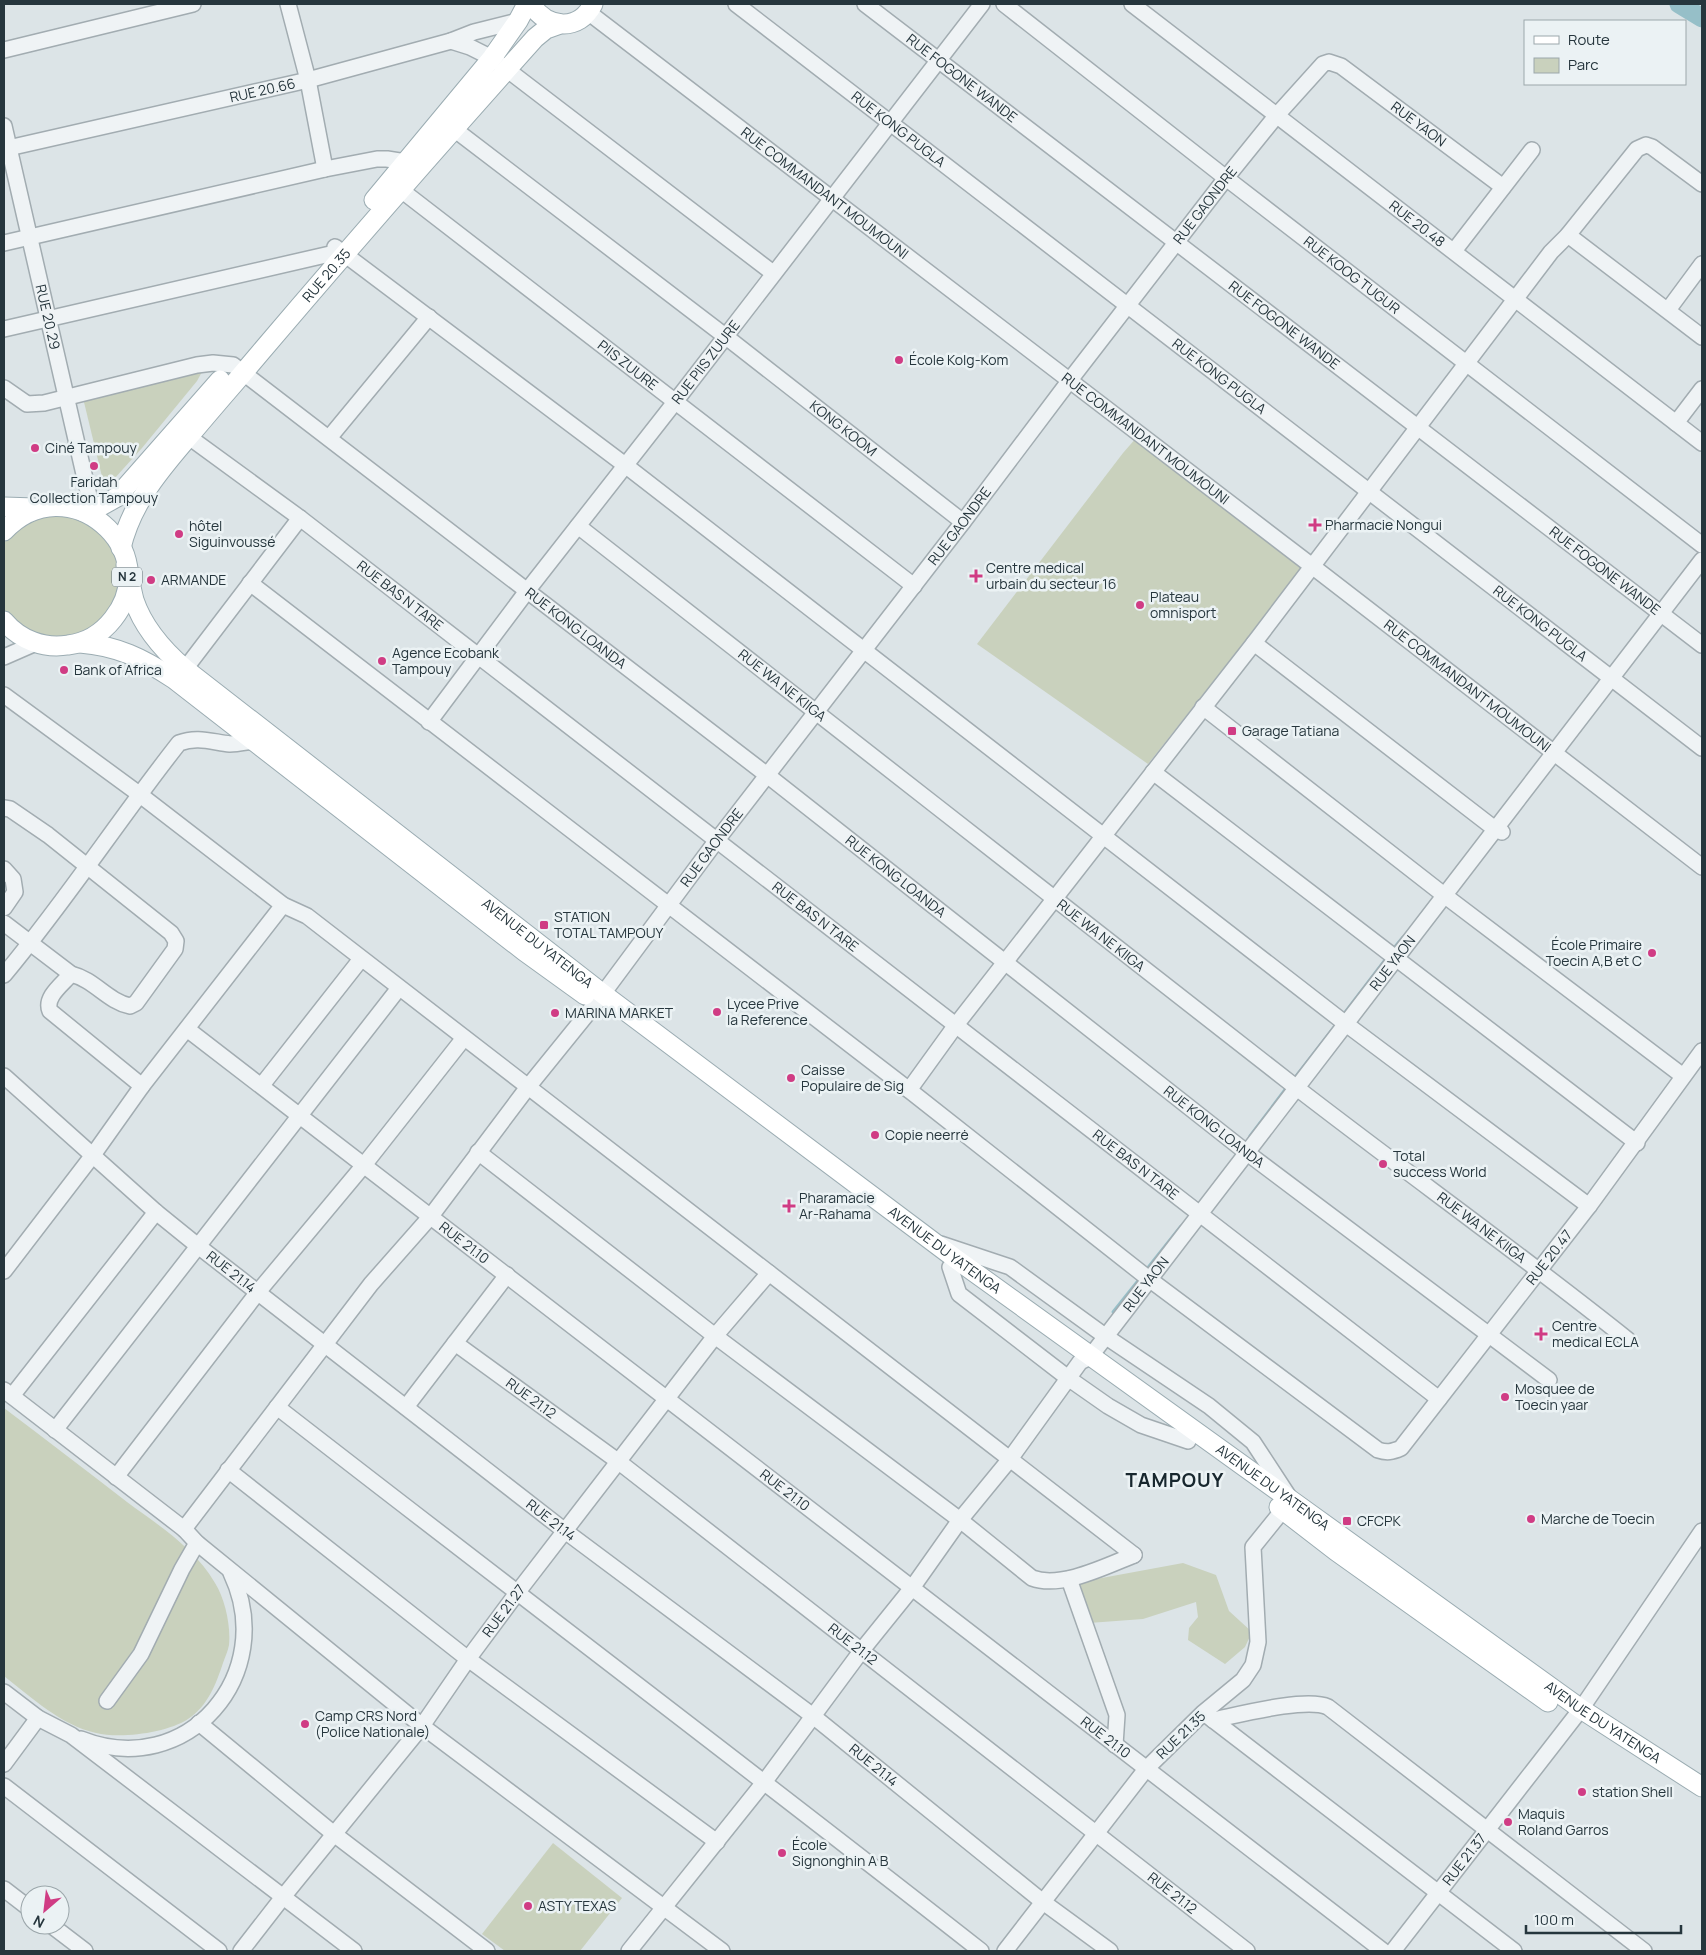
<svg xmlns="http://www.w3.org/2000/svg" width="1706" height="1955" viewBox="0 0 1706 1955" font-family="Manrope,sans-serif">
  <rect width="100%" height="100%" fill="#dce4e7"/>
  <g fill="#c9d1bd">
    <polygon points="203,370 197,381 142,448 105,489 83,398"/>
    <polygon points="1137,437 1304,567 1148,764 977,644 1123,453"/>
    <polygon points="45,515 80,518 106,538 119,563 118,593 105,618 84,633 55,639 28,631 7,614 4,609 4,543 14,531"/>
    <path d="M 4,1408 C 45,1439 86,1470 127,1502 C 158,1525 195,1548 215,1583 C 225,1599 231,1626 229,1645 C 228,1651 225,1657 223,1663 C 216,1684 208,1706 188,1719 C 167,1733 120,1739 96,1733 C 61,1725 32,1698 4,1676 Z"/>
    <polygon points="1183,1563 1216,1575 1229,1611 1252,1632 1245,1647 1225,1664 1188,1640 1189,1628 1198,1617 1196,1602 1143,1619 1089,1623 1080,1582"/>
    <polygon points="553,1843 622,1898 580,1951 505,1951 482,1934"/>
  </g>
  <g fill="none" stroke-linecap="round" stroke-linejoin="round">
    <g stroke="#96bfc8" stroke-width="3">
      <polyline points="1393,949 1403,937"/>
      <polyline points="1343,1015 1388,956"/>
      <polyline points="1293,1080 1338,1022"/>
      <polyline points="1250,1136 1287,1087"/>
      <polyline points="1146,1270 1181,1226"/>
      <polyline points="1113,1312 1141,1277"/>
    </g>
    <polyline stroke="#96bfc8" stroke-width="19" points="1679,4 1702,18"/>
    <g stroke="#a2acb1" stroke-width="18">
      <g id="minor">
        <polyline points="288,4 308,80 325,169"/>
        <path id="s1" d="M 736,4 L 1702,748"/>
        <path id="s2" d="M 865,4 L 1702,645"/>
        <path id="s3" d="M 1004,4 L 1226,178 L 1702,545"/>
        <path id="s4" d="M 1132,4 L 1702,443"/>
        <path id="s5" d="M 588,12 L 1312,566 L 1702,867"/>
        <polyline points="451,41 470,47 492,58 773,273"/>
        <polyline points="4,50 193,4"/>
        <path id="s6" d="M 4,126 L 92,509"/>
        <path id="s7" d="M 454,129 L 725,336 L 963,522"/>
        <path id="s8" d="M 4,149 L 308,80 L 451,41 L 474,32 L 518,21"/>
        <path id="s9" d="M 392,183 L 914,586"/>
        <polyline points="1568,235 1702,337"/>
        <polyline points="4,243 325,169 377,159 387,159 406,162"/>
        <polyline points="335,247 625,465 1346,1024 1589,1206"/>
        <polyline points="1454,251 1532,150"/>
        <polyline points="1668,310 1702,264"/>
        <polyline points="4,329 330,254 338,260"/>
        <path id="s10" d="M 4,388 L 27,404 L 44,403 L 197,365 L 213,363 L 233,365 L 767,775 L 1246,1152 L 1549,1380"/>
        <polyline points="1676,423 1702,389"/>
        <path id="s11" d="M 189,437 L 300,518 L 1439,1399"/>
        <polyline points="329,438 429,317"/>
        <path id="s12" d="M 578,526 C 817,711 1054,900 1293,1085 C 1404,1171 1518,1252 1628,1340"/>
        <path id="s13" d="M 250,583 L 909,1090 L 1149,1279 L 1378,1450 C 1387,1453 1392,1452 1401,1448 L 1589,1206 L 1702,1051"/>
        <polyline points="1254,643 1495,829 1502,832"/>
        <polyline points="4,657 36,643"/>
        <polyline points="185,669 300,518"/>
        <polyline points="4,695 139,794 283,905 307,916 1134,1555"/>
        <polyline points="1203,707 1444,895 1683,1076"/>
        <path id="s14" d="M 429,722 L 527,591 L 675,402 L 982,4"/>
        <polyline points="1153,772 1637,1143"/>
        <path d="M 4,808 L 10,809 L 48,835 L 171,933 L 176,941 L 175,949 L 136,1003 L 130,1006 C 107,1001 95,980 71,974 L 4,923"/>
        <polyline points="4,869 13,879 15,892 4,908"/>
        <path d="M 71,974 C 63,984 44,997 50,1011 L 142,1086"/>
        <path d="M 4,975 C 66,901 119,819 179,743 C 197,736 212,742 230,744 C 238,744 246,742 254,741"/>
        <path id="s15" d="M 187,1029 L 1383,1951"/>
        <path id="s16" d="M 4,1076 L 156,1212 L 198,1246 L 565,1531 L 813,1716 L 1043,1902 L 1110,1951"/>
        <polyline points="262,1085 361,959"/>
        <polyline points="909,1090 956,1025 1254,643 1551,252 1568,235 1637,149 1646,145 1652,147 1702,184"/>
        <path d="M 478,1152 L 715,1336 L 960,1520 L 1032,1578 C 1061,1589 1106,1566 1134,1555"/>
        <polyline points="941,1244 1010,1267 1105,1336 1209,1406 1253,1442 1291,1500 1253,1547 1258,1642 1253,1665 1243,1680 1203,1713 1146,1769 1005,1951"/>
        <polyline points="950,1267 959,1294 1068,1378 1108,1406 1141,1425 1188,1441"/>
        <polyline points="4,1271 93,1155 142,1086 283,905"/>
        <path id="s17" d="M 455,1343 L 619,1462 L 1247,1951"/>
        <polyline points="4,1390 184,1529 197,1543 422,1726 722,1951"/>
        <polyline points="12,1396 156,1212"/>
        <path d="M 277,1407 C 511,1589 748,1768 981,1951"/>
        <polyline points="406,1407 507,1275"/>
        <polyline points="55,1430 399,988"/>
        <polyline points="228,1470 468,1659 717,1842"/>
        <polyline points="116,1477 258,1292 364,1165 464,1038"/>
        <path id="s18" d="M 184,1529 L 371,1284 L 431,1216 L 528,1087 L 596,1003 L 717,840 L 963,522 L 1070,380 L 1226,178 L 1277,115 L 1323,64 L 1329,62 L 1341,66 L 1503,187"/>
        <polyline points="1069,1579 1117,1715 1115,1745"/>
        <polyline points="4,1692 38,1718 71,1735 354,1951"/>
        <polyline points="107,1701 141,1654 182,1569 197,1543"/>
        <polyline points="1208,1716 1514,1951"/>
        <path d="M 1213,1720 C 1238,1715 1306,1697 1328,1707 L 1644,1951"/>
        <polyline points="199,1723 334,1834 487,1951"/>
        <path d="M 81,1739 C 187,1781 279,1674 231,1573"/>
        <polyline points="4,1764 38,1718"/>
        <polyline points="4,1786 219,1951"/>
        <polyline points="4,1889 30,1909"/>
        <polyline points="51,1925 85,1951"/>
        <path id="s19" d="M 241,1951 L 283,1897 L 422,1726 L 468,1659 L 517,1593 L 715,1336 L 769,1273"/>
        <path id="s20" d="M 629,1951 L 765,1781 L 862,1650 L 912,1588 L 960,1520 L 1010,1459 L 1080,1362 L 1090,1357 L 1702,560"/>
        <path id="s21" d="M 1393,1951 L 1581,1709 L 1702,1531"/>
      </g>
    </g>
    <g stroke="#9bacb2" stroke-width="21">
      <g id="major">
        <path d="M 531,4 C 547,29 579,32 593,4"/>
        <polyline points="374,200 492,58 518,21 527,4"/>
        <polyline points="4,507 35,508"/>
        <polyline points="82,511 101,506 117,497 220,380"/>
        <path d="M 4,531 C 68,463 167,551 113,619 C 102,633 86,643 68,645 C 44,649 20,640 4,621"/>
        <path id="s22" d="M 121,548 C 132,500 165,464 196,428 C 217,403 239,378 260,353 C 350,247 442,142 535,38 L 546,29 L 560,24"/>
        <path id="s23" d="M 126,565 C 129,576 131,588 134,600 C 143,627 163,650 185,669 L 603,994 L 956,1259 L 1581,1709 L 1702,1787"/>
        <path d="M 80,643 C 118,646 142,658 174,679 L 524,951 L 585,995"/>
        <polyline points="1279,1507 1336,1551 1548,1702"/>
      </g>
    </g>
    <use href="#minor" stroke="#eff3f5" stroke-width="15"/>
    <use href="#major" stroke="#fff" stroke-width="19"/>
  </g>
  <g fill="#d03c84" stroke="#ebf2f4" stroke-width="2">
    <circle cx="899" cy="360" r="5"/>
    <circle cx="35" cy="448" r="5"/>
    <circle cx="94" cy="466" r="5"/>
    <path d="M1312.5 517.5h5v5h5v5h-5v5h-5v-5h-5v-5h5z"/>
    <circle cx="179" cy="534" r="5"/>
    <path d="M973.5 568.5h5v5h5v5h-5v5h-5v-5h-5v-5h5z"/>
    <circle cx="151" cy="580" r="5"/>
    <circle cx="1140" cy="605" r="5"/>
    <circle cx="382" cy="661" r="5"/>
    <circle cx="64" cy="670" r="5"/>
    <rect x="1227" y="726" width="10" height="10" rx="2.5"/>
    <rect x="539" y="920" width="10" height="10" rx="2.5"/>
    <circle cx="1652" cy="953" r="5"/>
    <circle cx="717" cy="1012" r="5"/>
    <circle cx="555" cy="1013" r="5"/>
    <circle cx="791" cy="1078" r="5"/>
    <circle cx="875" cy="1135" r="5"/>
    <circle cx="1383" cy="1164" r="5"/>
    <path d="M786.5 1198.5h5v5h5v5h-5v5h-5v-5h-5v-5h5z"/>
    <path d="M1538.5 1326.5h5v5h5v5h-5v5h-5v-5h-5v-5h5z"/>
    <circle cx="1505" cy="1397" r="5"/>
    <circle cx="1531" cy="1519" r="5"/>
    <rect x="1342" y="1516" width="10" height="10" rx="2.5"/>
    <circle cx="305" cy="1724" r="5"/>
    <circle cx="1582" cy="1792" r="5"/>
    <circle cx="1508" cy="1822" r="5"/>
    <circle cx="782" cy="1853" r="5"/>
    <circle cx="528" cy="1906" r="5"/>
  </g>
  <g text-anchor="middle" stroke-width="5" stroke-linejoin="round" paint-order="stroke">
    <rect fill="#ebf2f4" stroke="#616e74" stroke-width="1" x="112" y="567.5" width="30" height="19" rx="4"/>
    <g font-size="12" font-weight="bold" fill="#26363d">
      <text x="127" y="581">N 2</text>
    </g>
    <g font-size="14" fill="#26363d" stroke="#ebf2f4">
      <text dy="5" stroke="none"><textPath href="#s2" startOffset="122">RUE FOGONE WANDE</textPath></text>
      <text dy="5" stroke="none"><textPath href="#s8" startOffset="265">RUE 20.66</textPath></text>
      <text dy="5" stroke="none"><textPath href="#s18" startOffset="1972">RUE YAON</textPath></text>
      <text dy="5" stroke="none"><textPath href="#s1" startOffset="205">RUE KONG PUGLA</textPath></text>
      <text dy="5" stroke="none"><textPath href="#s5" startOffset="298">RUE COMMANDANT MOUMOUNI</textPath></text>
      <text dy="5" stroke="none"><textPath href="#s18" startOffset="1672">RUE GAONDRE</textPath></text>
      <text dy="5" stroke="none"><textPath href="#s4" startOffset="360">RUE 20.48</textPath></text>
      <text dy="5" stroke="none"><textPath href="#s22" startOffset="344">RUE 20.35</textPath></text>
      <text dy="5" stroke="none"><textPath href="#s3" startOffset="441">RUE KOOG TUGUR</textPath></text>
      <text dy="5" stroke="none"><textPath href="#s6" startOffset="196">RUE 20.29</textPath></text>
      <text dy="5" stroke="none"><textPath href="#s2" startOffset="528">RUE FOGONE WANDE</textPath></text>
      <text dy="5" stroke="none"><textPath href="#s14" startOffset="454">RUE PIIS ZUURE</textPath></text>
      <text dy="5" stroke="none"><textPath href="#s9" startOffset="298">PIIS ZUURE</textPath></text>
      <text dy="5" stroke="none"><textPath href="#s1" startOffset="610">RUE KONG PUGLA</textPath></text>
      <text dy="5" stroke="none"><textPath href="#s7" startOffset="491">KONG KOOM</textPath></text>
      <text dy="5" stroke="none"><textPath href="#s5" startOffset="702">RUE COMMANDANT MOUMOUNI</textPath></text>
      <text dy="5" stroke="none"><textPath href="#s18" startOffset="1268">RUE GAONDRE</textPath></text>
      <text dy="5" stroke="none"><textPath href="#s2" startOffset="932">RUE FOGONE WANDE</textPath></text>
      <text dy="5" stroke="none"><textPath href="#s11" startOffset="264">RUE BAS N TARE</textPath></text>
      <text dy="5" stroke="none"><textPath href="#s1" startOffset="1015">RUE KONG PUGLA</textPath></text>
      <text dy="5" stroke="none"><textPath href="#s10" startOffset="671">RUE KONG LOANDA</textPath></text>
      <text dy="5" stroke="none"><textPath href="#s12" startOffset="259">RUE WA NE KIIGA</textPath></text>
      <text dy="5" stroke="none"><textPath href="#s5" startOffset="1108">RUE COMMANDANT MOUMOUNI</textPath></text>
      <text dy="5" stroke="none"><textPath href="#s18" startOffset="862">RUE GAONDRE</textPath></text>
      <text dy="5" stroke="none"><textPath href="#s10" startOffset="1076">RUE KONG LOANDA</textPath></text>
      <text dy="5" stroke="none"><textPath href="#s11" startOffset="789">RUE BAS N TARE</textPath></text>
      <text dy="5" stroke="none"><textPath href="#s12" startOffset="664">RUE WA NE KIIGA</textPath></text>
      <text dy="5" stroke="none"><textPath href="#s23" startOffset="569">AVENUE DU YATENGA</textPath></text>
      <text dy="5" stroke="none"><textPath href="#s20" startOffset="1250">RUE YAON</textPath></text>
      <text dy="5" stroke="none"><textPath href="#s10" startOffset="1481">RUE KONG LOANDA</textPath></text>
      <text dy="5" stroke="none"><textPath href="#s11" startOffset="1194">RUE BAS N TARE</textPath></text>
      <text dy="5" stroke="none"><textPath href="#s12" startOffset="1144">RUE WA NE KIIGA</textPath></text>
      <text dy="5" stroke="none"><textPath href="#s15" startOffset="350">RUE 21.10</textPath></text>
      <text dy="5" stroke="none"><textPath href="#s23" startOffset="1079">AVENUE DU YATENGA</textPath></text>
      <text dy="5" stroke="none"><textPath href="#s13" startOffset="1688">RUE 20.47</textPath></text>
      <text dy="5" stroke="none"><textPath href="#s16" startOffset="300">RUE 21.14</textPath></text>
      <text dy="5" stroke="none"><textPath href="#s20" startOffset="845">RUE YAON</textPath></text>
      <text dy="5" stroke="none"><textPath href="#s17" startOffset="94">RUE 21.12</textPath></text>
      <text dy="5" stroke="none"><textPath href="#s23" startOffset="1484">AVENUE DU YATENGA</textPath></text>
      <text dy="5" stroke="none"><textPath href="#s15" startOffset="755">RUE 21.10</textPath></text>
      <text dy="5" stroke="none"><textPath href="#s16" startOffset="705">RUE 21.14</textPath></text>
      <text dy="5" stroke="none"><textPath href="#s19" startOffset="430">RUE 21.27</textPath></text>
      <text dy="5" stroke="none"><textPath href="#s17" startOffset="499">RUE 21.12</textPath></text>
      <text dy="5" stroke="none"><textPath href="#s23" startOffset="1889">AVENUE DU YATENGA</textPath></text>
      <text transform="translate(1181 1735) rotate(-44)" y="5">RUE 21.35</text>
      <text dy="5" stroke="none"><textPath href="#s15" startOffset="1160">RUE 21.10</textPath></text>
      <text dy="5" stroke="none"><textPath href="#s16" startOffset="1110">RUE 21.14</textPath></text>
      <text dy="5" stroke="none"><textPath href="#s21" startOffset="116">RUE 21.37</textPath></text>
      <text dy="5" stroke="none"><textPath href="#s17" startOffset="904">RUE 21.12</textPath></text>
    </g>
    <g font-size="14" fill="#26363d" stroke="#ebf2f4" text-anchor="start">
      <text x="909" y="365">École Kolg-Kom</text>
      <text x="45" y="453">Ciné Tampouy</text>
      <text x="94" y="487" text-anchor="middle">Faridah<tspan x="94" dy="16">Collection Tampouy</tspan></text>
      <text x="1325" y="530">Pharmacie Nongui</text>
      <text x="189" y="531">hôtel<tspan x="189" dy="16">Siguinvoussé</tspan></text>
      <text x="986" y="573">Centre medical<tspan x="986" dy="16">urbain du secteur 16</tspan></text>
      <text x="161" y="585">ARMANDE</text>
      <text x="1150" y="602">Plateau<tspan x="1150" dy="16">omnisport</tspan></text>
      <text x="392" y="658">Agence Ecobank<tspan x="392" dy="16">Tampouy</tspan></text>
      <text x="74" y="675">Bank of Africa</text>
      <text x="1242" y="736">Garage Tatiana</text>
      <text x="554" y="922">STATION<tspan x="554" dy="16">TOTAL TAMPOUY</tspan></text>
      <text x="1642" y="950" text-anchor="end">École Primaire<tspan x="1642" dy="16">Toecin A,B et C</tspan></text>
      <text x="727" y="1009">Lycee Prive<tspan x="727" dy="16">la Reference</tspan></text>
      <text x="565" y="1018">MARINA MARKET</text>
      <text x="801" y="1075">Caisse<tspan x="801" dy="16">Populaire de Sig</tspan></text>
      <text x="885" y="1140">Copie neerrė</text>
      <text x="1393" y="1161">Total<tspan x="1393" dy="16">success World</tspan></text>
      <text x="799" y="1203">Pharamacie<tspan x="799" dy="16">Ar-Rahama</tspan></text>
      <text x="1552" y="1331">Centre<tspan x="1552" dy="16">medical ECLA</tspan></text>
      <text x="1515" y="1394">Mosquee de<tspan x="1515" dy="16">Toecin yaar</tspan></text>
      <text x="1541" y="1524">Marche de Toecin</text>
      <text x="1357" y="1526">CFCPK</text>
      <text x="315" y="1721">Camp CRS Nord<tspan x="315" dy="16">(Police Nationale)</tspan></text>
      <text x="1592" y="1797">station Shell</text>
      <text x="1518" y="1819">Maquis<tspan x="1518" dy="16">Roland Garros</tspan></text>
      <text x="792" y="1850">École<tspan x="792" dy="16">Signonghin A B</tspan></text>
      <text x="538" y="1911">ASTY TEXAS</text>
    </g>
    <g font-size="19" font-weight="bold" letter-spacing="1" fill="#18272e" stroke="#ebf2f4">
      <text x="1175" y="1487">TAMPOUY</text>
    </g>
  </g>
  <rect width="1706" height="1955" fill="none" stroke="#26363d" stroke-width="10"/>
  <rect x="1524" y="20" width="162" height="65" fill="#ebf2f4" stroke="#9ca7ab"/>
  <rect x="1534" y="36" width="25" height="8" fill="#ffffff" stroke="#9ca7ab"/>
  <text x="1568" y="45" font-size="15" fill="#26363d">Route</text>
  <rect x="1534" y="58" width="25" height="15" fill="#c9d1bd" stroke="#9ca7ab"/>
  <text x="1568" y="70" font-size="15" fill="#26363d">Parc</text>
  <g transform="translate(45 1910) rotate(208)"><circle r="24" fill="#ebf2f4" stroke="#9ca7ab"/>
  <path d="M0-4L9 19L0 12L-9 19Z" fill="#d03c84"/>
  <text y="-8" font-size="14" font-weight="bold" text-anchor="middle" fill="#26363d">N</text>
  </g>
  <path d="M1526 1925v8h155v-8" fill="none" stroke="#26363d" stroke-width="2.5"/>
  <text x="1534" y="1925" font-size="15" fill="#26363d" stroke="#ebf2f4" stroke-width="4" paint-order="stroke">100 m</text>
</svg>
